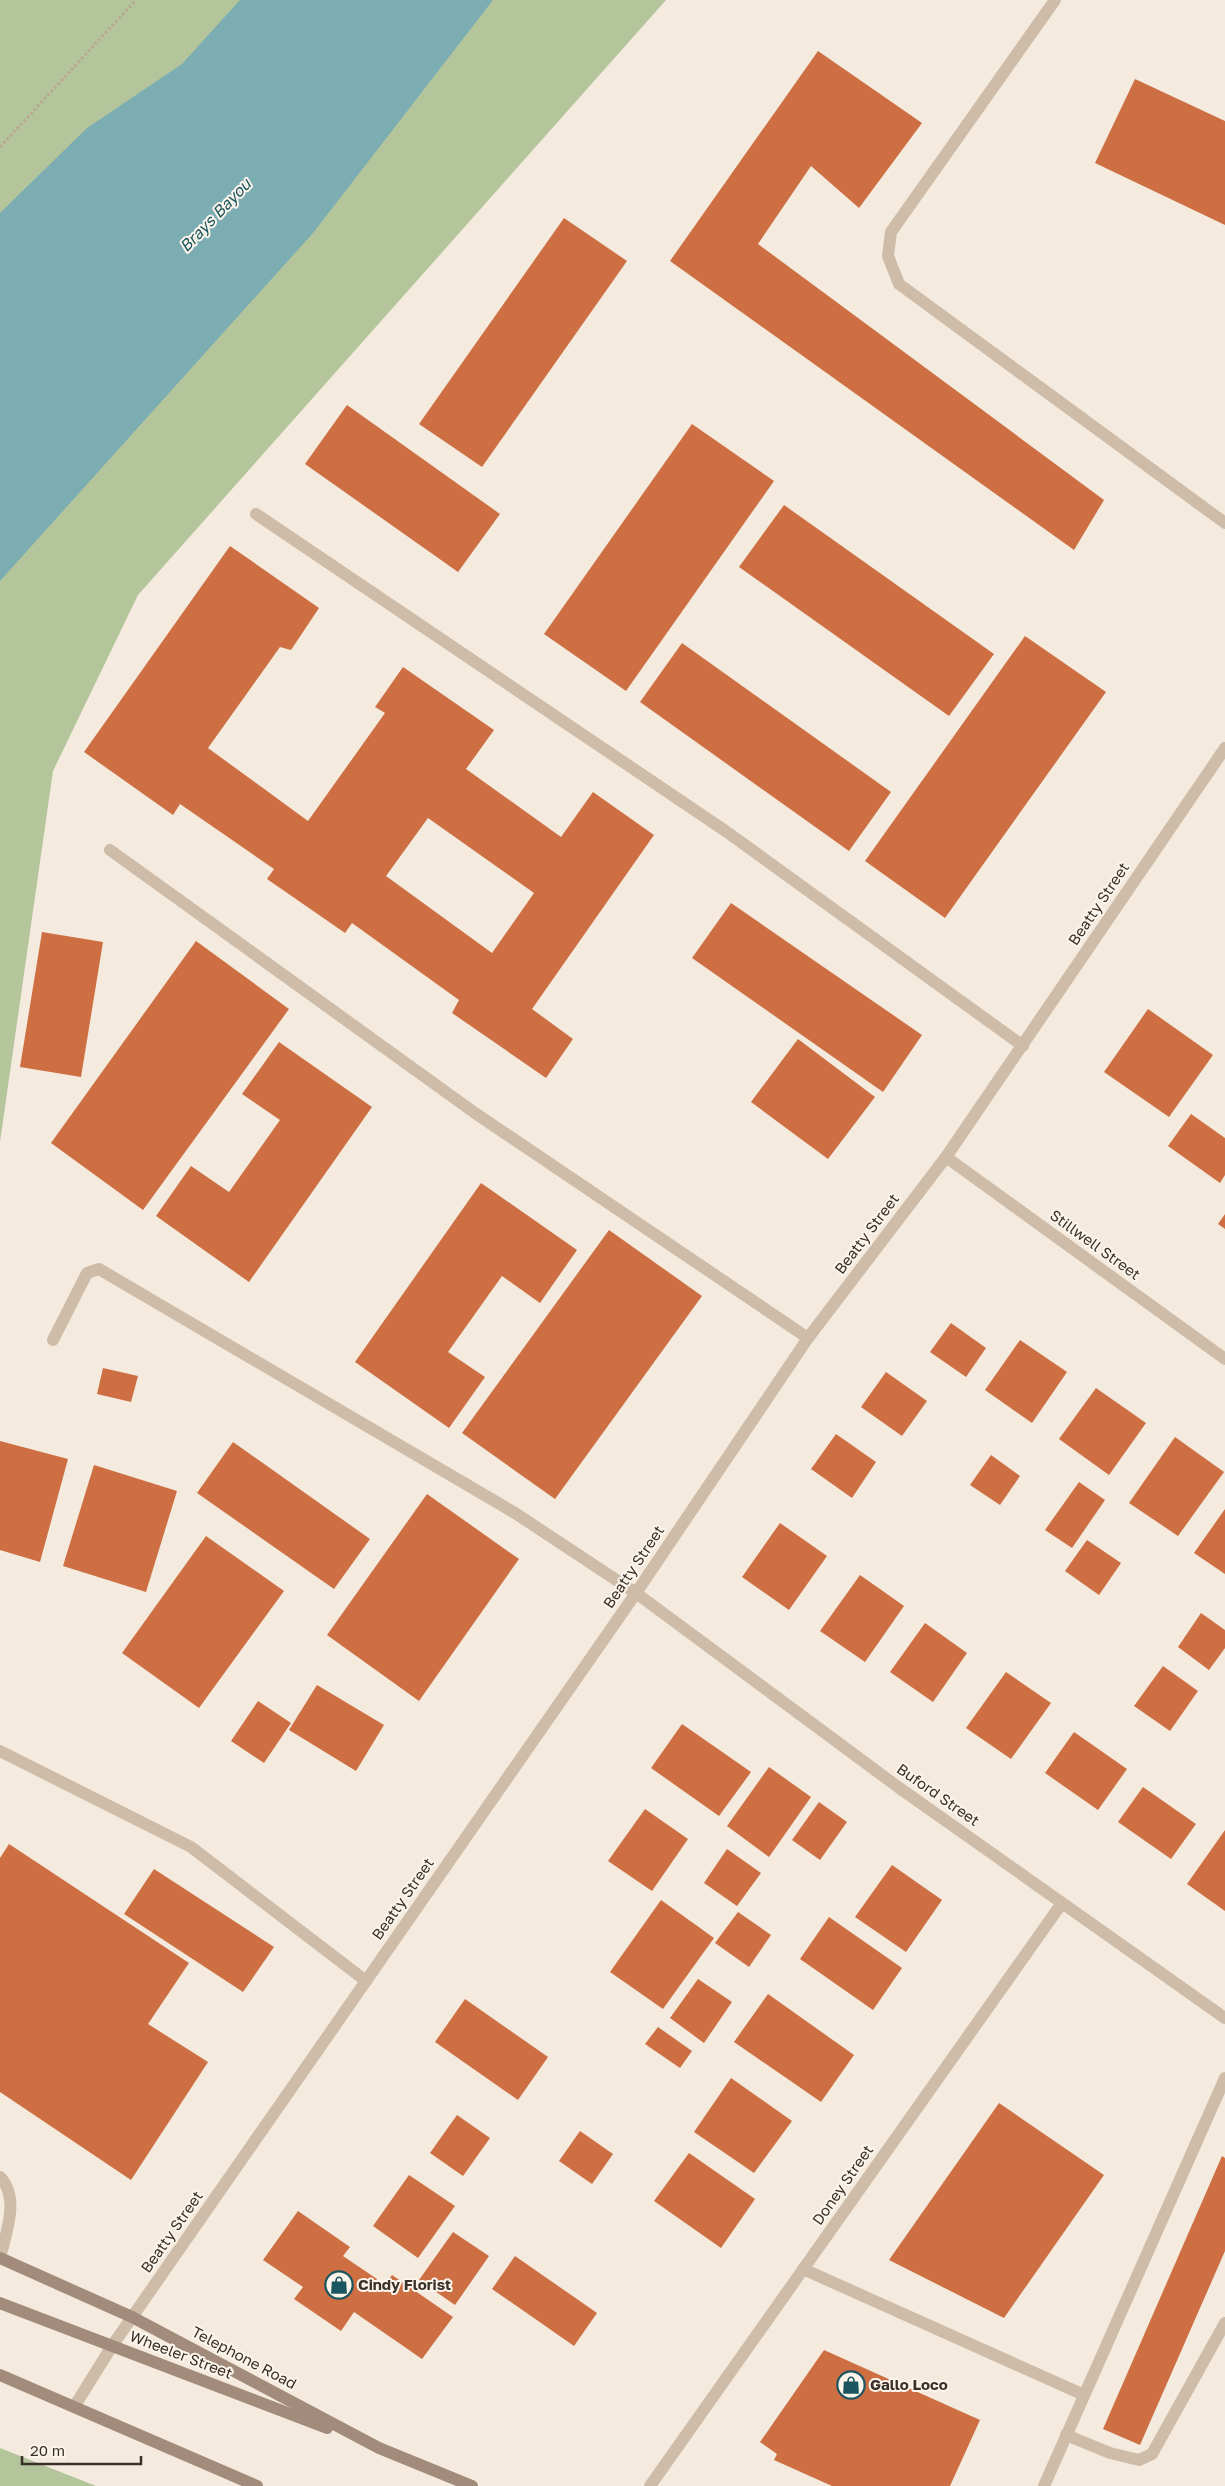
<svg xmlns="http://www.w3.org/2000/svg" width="1225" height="2486" viewBox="0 0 1225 2486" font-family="'Golos Text',sans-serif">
  <rect width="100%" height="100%" fill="#f4ebde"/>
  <g fill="#b4c59c">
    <polygon points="0,0 666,0 138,595 53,771 0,1142"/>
    <polygon points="0,2448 96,2486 0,2486"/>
  </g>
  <polygon fill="#7badb3" points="240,0 493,0 313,233 0,581 0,213 87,128 182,64"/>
  <g fill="#cd6f43" fill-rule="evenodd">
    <polygon points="818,51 922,123 859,208 811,166 758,244 1104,500 1074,550 670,261"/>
    <polygon points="1135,79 1225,121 1225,225 1095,163"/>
    <polygon points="564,218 627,261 482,467 419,424"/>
    <polygon points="347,405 500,514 458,572 305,464"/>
    <polygon points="692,424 774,481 626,691 544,634"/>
    <polygon points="784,505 994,654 949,716 739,567"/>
    <path d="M 230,546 L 319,608 L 291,650 L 280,647 L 208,748 L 308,821 L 385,713 L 375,707 L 403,667 L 494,730 L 466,769 L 561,837 L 593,792 L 654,835 L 532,1009 L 573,1039 L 546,1078 L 452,1013 L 459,1000 L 352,923 L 345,933 L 267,879 L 274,869 L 180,804 L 173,815 L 84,752 ZM 428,818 L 534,893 L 492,953 L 386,876 Z"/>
    <polygon points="1025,636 1106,692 945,918 865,861"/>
    <polygon points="682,643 891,792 849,851 640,702"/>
    <polygon points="731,903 922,1035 883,1092 692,958"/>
    <polygon points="42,932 103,942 81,1077 20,1067"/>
    <polygon points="196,941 289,1009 143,1210 51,1143"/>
    <polygon points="1148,1009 1213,1055 1169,1117 1104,1072"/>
    <polygon points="798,1039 875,1097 828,1159 751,1102"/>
    <polygon points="279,1042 372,1107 249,1282 156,1216 191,1166 229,1192 280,1120 242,1094"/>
    <polygon points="1191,1114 1225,1138 1225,1175 1220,1183 1168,1146"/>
    <polygon points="481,1183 577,1250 540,1303 502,1276 448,1352 485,1377 449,1428 355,1362"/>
    <polygon points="1225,1214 1225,1229 1218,1224"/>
    <polygon points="609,1230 702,1296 555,1499 462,1433"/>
    <polygon points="951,1323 986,1348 966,1377 930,1352"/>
    <polygon points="1020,1340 1067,1372 1032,1423 985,1390"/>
    <polygon points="103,1368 138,1376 131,1402 97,1394"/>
    <polygon points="886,1372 927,1401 902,1436 861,1407"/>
    <polygon points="1096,1388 1146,1423 1109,1475 1059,1439"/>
    <polygon points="836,1434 876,1462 852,1498 811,1469"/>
    <polygon points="1175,1437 1224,1472 1178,1536 1129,1503"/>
    <polygon points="0,1441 68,1459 40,1562 0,1550"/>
    <polygon points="233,1442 370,1539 334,1589 197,1493"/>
    <polygon points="991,1455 1020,1476 1000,1505 970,1485"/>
    <polygon points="94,1465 177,1491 146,1592 63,1566"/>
    <polygon points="1079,1482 1105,1500 1072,1548 1045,1530"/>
    <polygon points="427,1494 519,1559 419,1701 327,1635"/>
    <polygon points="1225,1509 1225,1574 1194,1553"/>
    <polygon points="780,1523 827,1556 789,1610 742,1577"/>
    <polygon points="206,1536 284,1591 199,1708 122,1653"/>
    <polygon points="1087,1540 1121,1563 1099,1595 1065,1571"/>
    <polygon points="860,1575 904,1606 865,1662 820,1631"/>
    <polygon points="1201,1613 1225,1630 1225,1648 1209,1670 1178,1647"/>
    <polygon points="925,1623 967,1653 933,1702 890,1672"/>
    <polygon points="1163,1666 1198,1691 1170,1731 1134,1706"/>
    <polygon points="1006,1672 1051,1703 1011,1759 966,1728"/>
    <polygon points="317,1685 384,1725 356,1771 289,1730"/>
    <polygon points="258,1701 291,1723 264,1763 231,1741"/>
    <polygon points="682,1724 751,1772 719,1816 651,1768"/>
    <polygon points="1074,1732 1127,1769 1098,1810 1045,1773"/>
    <polygon points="769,1767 811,1797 769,1857 727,1826"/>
    <polygon points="1143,1787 1196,1824 1171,1859 1118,1822"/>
    <polygon points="819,1802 847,1822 820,1860 792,1840"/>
    <polygon points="645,1809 688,1839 652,1891 608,1861"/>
    <polygon points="1225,1830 1225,1911 1187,1884"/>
    <polygon points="9,1844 189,1963 148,2024 208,2062 131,2180 0,2092 0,1858"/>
    <polygon points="727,1849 761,1873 737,1906 704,1883"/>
    <polygon points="892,1865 942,1900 906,1952 855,1917"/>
    <polygon points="154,1869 274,1947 243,1992 124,1914"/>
    <polygon points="661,1900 714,1938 663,2009 610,1972"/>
    <polygon points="738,1912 771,1935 749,1967 715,1943"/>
    <polygon points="829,1917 902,1968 873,2010 800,1959"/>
    <polygon points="698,1979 732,2002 704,2043 670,2018"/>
    <polygon points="768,1994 854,2055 821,2102 734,2042"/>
    <polygon points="465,1999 548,2057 518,2100 435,2042"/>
    <polygon points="658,2027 692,2051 680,2068 645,2044"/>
    <polygon points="731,2078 792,2121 754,2173 694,2132"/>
    <polygon points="999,2103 1104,2175 1004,2318 889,2260"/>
    <polygon points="457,2115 490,2138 463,2176 430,2153"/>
    <polygon points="580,2131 613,2154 592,2184 559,2161"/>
    <polygon points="689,2153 755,2199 721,2248 654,2201"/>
    <polygon points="1222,2156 1225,2158 1225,2251 1140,2445 1103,2429"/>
    <polygon points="409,2175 455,2206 418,2258 373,2226"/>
    <polygon points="298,2211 350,2247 343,2256 377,2279 375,2282 383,2288 392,2275 453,2317 422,2359 354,2312 341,2331 294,2299 303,2287 263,2260"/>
    <polygon points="453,2232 489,2256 455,2305 419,2280"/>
    <polygon points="515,2256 597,2313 574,2346 492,2289"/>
    <polygon points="824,2350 980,2420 950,2486 832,2486 774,2460 777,2454 760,2442"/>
  </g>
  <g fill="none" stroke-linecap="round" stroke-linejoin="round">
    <polyline stroke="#baa693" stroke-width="3" stroke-dasharray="2.5 2.5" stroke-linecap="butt" points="0,147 136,0"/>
    <g stroke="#cebca9" stroke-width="12">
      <polyline points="1055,0 891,232 888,256 899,284 1225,523"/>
      <polyline points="256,514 727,832 1023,1046"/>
      <polyline points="110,850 475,1113 808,1338"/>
      <polyline points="53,1340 87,1273 99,1269 515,1513 636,1593"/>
      <polyline points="0,1751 191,1847 366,1981"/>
      <path d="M 0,2177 C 20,2198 6,2233 0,2258"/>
      <polyline points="803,2269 1084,2395"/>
      <polyline points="1066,2435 1110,2453 1139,2460 1152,2454 1225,2323"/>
      <polyline points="1044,2486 1225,2078"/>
    </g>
    <g stroke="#cebca9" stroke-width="12">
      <polyline points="946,1157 1225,1359"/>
      <polyline points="636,1593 898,1787 1225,2018"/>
      <polyline points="74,2407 112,2346 636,1593 808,1338 946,1157 1225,748"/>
      <polyline points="650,2486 1062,1903"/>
    </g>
    <g stroke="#a28b7a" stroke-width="12">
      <polyline points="0,2258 132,2317 379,2448 472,2486"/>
      <polyline points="0,2303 327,2428"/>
      <polyline points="0,2375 257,2486"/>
    </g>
  </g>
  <defs>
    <g id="shop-ring" transform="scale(1.4375)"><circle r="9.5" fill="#fbf5eb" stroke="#1b555f" stroke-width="1.5"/><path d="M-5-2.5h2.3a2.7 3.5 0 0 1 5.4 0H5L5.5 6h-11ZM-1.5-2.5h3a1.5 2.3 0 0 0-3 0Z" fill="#1b555f"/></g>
  </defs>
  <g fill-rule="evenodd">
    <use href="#shop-ring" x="339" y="2285"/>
    <use href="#shop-ring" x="851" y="2385"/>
  </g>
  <g text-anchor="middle" stroke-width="4" stroke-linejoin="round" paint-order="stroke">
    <g font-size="15" fill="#3a3029" stroke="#fbf5eb">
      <text transform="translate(1099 904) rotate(-56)" y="5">Beatty Street</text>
      <text transform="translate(867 1234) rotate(-53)" y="5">Beatty Street</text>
      <text transform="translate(1095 1245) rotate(36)" y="5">Stillwell Street</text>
      <text transform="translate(634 1567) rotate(-56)" y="5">Beatty Street</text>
      <text transform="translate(938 1795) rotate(35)" y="5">Buford Street</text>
      <text transform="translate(403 1899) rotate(-55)" y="5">Beatty Street</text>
      <text transform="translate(843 2185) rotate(-55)" y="5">Doney Street</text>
      <text transform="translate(172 2232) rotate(-55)" y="5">Beatty Street</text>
      <text transform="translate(181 2355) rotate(21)" y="5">Wheeler Street</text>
      <text transform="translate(244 2358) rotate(28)" y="5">Telephone Road</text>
    </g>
    <g font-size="15" font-weight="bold" fill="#3a3029" stroke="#fbf5eb" text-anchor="start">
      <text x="358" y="2290">Cindy Florist</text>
      <text x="870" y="2390">Gallo Loco</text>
    </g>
    <g font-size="16" font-style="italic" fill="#1b555f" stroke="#fbf5eb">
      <text transform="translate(215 215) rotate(-46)" y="6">Brays Bayou</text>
    </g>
  </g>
  <path d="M22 2456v8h119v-8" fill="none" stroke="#3a3029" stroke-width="2.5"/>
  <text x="30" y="2456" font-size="15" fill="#3a3029" stroke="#fbf5eb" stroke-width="4" paint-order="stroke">20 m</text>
</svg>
